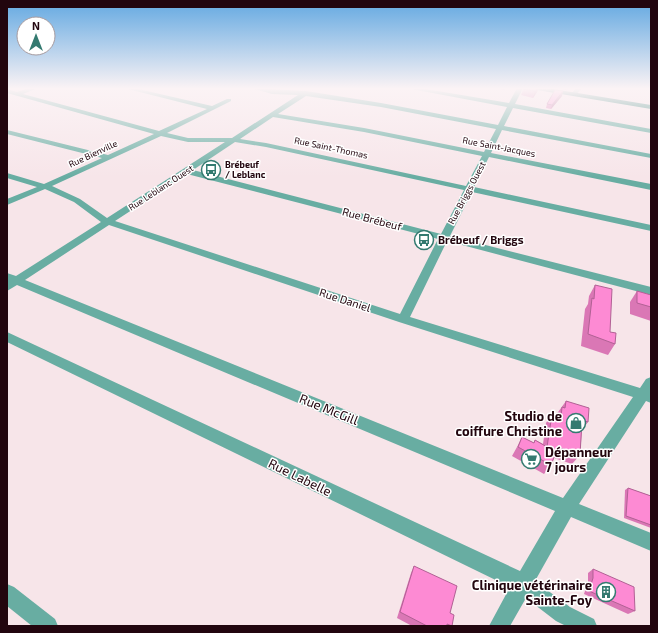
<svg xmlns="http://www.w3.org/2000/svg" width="658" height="633" viewBox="0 0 658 633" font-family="'Exo 2',sans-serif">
  <rect width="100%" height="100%" fill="#f7e5e9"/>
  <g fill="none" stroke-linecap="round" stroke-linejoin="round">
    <g fill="#68ada2" fill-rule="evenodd">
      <path d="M 29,88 L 38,88 L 23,94 L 159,131 L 207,109 L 124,88 L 134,88 L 212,106 L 227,99 L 231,99 L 231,101 L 167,133 L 188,138 L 232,138 L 298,95 L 272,94 L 251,88 L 306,91 L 381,103 L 498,125 L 507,107 L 406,88 L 420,88 L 509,103 L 517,88 L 523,88 L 515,104 L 651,129 L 651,133 L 513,108 L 504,126 L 651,154 L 651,158 L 502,130 L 491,153 L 651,184 L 651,190 L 489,157 L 474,187 L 651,225 L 651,231 L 472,192 L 450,236 L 651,287 L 651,295 L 447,241 L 410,317 L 640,388 L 646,379 L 651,377 L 651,403 L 646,401 L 579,504 L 651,533 L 651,551 L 571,517 L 535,581 L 570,607 L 594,619 L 597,626 L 566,626 L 556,621 L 526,598 L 510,626 L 489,626 L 510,587 L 7,342 L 7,332 L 520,571 L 555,511 L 17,285 L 7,291 L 7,273 L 16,276 L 101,222 L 74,202 L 45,189 L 7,205 L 7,199 L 37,187 L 7,178 L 7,173 L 44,184 L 102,158 L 7,134 L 7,130 L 108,155 L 154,134 L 7,93 L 7,89 L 17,92 ZM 306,96 L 381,107 L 496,129 L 484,152 L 364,128 L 278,114 ZM 273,117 L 364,132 L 482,156 L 466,186 L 266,143 L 240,139 ZM 161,136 L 188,142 L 225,142 L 107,218 L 80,199 L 52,186 ZM 235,142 L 266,147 L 464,190 L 441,234 L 193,170 ZM 187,174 L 438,239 L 400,314 L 115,221 ZM 109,225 L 399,322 L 633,397 L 563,498 L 25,280 Z"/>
      <polygon points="576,88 582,88 576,95 572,95 571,94"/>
      <polygon points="7,584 14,587 55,619 58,626 32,626 7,606"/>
    </g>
    <polygon fill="#116f64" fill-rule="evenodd" points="534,88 547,88 651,105 651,109 537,90"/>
  </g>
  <g fill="#da77b5">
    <polygon points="496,88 506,88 504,90"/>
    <polygon points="524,88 539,88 537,92 533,98 521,95"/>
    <polygon points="557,88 568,88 567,90"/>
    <polygon points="562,96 551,109 546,108 547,104"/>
    <polygon points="595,285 610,332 615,344 608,355 581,346 585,309 588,304 589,296"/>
    <polygon points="637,291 651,295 651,321 630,314 630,302"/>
    <polygon points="566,401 588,422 582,430 580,455 572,464 554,458 551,465 544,474 512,456 517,447 522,437 534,443 535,440 543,444 546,423 552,414 556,415"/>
    <polygon points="628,488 651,496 651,528 624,518 625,490"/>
    <polygon points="414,566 450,613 452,626 412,626 397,618 411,573"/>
    <polygon points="593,569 635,611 628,614 584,594 588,582 588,573"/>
  </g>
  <g fill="#b16194">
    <polygon points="537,88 539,88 537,92 533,98 535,91"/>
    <polygon points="563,91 562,96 551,109 552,105"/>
  </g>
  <g fill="#fd8ad3" stroke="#b16194">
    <polygon points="524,88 537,88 535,91 523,89"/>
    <polygon points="555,90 563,91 552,105 547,104"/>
    <polygon points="595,285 612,289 610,332 616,333 615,344 588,334 592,298 594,299"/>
    <polygon points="637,291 651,295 651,307 637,303"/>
    <polygon points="566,401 589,408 588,422 582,420 580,455 558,447 551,465 518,447 522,437 534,443 535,440 547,447 552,414 561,417 562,407 565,408"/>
    <polygon points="628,488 651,496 651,525 626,516"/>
    <polygon points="414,566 457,586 450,613 454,615 452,626 447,624 447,626 427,626 400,612"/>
    <polygon points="593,569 634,587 635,611 589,591 593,578"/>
  </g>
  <linearGradient id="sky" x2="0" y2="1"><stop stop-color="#62a8e1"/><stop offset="0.5" stop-color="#fbf3f5"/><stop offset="1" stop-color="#fbf3f5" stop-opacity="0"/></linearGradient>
  <rect width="658" height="177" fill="url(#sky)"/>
  <defs>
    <g id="bus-ring" transform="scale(1)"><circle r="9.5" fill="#fff" stroke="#347a70" stroke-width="1.5"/><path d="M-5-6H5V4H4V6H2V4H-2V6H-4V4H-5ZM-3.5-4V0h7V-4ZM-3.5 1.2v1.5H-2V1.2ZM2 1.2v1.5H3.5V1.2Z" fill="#347a70"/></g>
    <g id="shop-ring" transform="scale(1)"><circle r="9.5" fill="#fff" stroke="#347a70" stroke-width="1.5"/><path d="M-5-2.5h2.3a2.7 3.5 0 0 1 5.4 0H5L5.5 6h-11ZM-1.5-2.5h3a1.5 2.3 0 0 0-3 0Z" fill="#347a70"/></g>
    <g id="supermarket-ring" transform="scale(1)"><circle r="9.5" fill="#fff" stroke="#347a70" stroke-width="1.5"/><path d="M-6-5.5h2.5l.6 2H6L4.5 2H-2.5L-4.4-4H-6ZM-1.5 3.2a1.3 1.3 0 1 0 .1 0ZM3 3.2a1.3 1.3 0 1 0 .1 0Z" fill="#347a70"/></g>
    <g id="building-ring" transform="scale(1)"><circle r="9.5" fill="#fff" stroke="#347a70" stroke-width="1.5"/><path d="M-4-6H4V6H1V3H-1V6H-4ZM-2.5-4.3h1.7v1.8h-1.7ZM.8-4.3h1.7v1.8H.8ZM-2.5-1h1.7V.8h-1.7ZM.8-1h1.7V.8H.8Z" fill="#347a70"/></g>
  </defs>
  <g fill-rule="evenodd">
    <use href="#bus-ring" x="211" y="170"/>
    <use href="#bus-ring" x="424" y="240"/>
    <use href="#shop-ring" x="576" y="423"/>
    <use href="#supermarket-ring" x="531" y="459"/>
    <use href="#building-ring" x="606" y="592"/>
  </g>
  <g text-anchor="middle" stroke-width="3" stroke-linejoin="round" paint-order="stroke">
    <g font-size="9" fill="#22050e" stroke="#fff">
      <text transform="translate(499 147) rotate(11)" y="3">Rue Saint-Jacques</text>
      <text transform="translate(331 148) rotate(12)" y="3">Rue Saint-Thomas</text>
      <text transform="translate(93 154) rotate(-25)" y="3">Rue Bienville</text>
      <text transform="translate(161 188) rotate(-33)" y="3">Rue Leblanc Ouest</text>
      <text transform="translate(467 193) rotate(-62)" y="3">Rue Briggs Ouest</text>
    </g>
    <g font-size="9" font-weight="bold" fill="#22050e" stroke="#fff" text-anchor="start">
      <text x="225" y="168">Brébeuf<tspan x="225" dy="10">/ Leblanc</tspan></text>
    </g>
    <g font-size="11" fill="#22050e" stroke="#fff">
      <text transform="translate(372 219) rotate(15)" y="4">Rue Brébeuf</text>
      <text transform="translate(345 300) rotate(18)" y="4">Rue Daniel</text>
    </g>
    <g font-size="11" font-weight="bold" fill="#22050e" stroke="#fff" text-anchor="start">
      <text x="438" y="244">Brébeuf / Briggs</text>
    </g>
    <g font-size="13" fill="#22050e" stroke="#fff">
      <text transform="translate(329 409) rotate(22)" y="5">Rue McGill</text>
      <text transform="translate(300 477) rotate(26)" y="5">Rue Labelle</text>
    </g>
    <g font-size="13" font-weight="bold" fill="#22050e" stroke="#fff" text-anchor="end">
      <text x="562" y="421">Studio de<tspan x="562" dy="15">coiffure Christine</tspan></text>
      <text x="545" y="457" text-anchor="start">Dépanneur<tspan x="545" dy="15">7 jours</tspan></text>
      <text x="592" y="590">Clinique vétérinaire<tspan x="592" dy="15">Sainte-Foy</tspan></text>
    </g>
  </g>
  <rect width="658" height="633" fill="none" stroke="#22050e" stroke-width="16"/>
  <g transform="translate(36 36)"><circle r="19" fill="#ffffff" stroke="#a79b9f"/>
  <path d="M0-3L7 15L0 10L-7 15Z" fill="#347a70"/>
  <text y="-6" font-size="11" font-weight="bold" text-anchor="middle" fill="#22050e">N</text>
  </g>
</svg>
